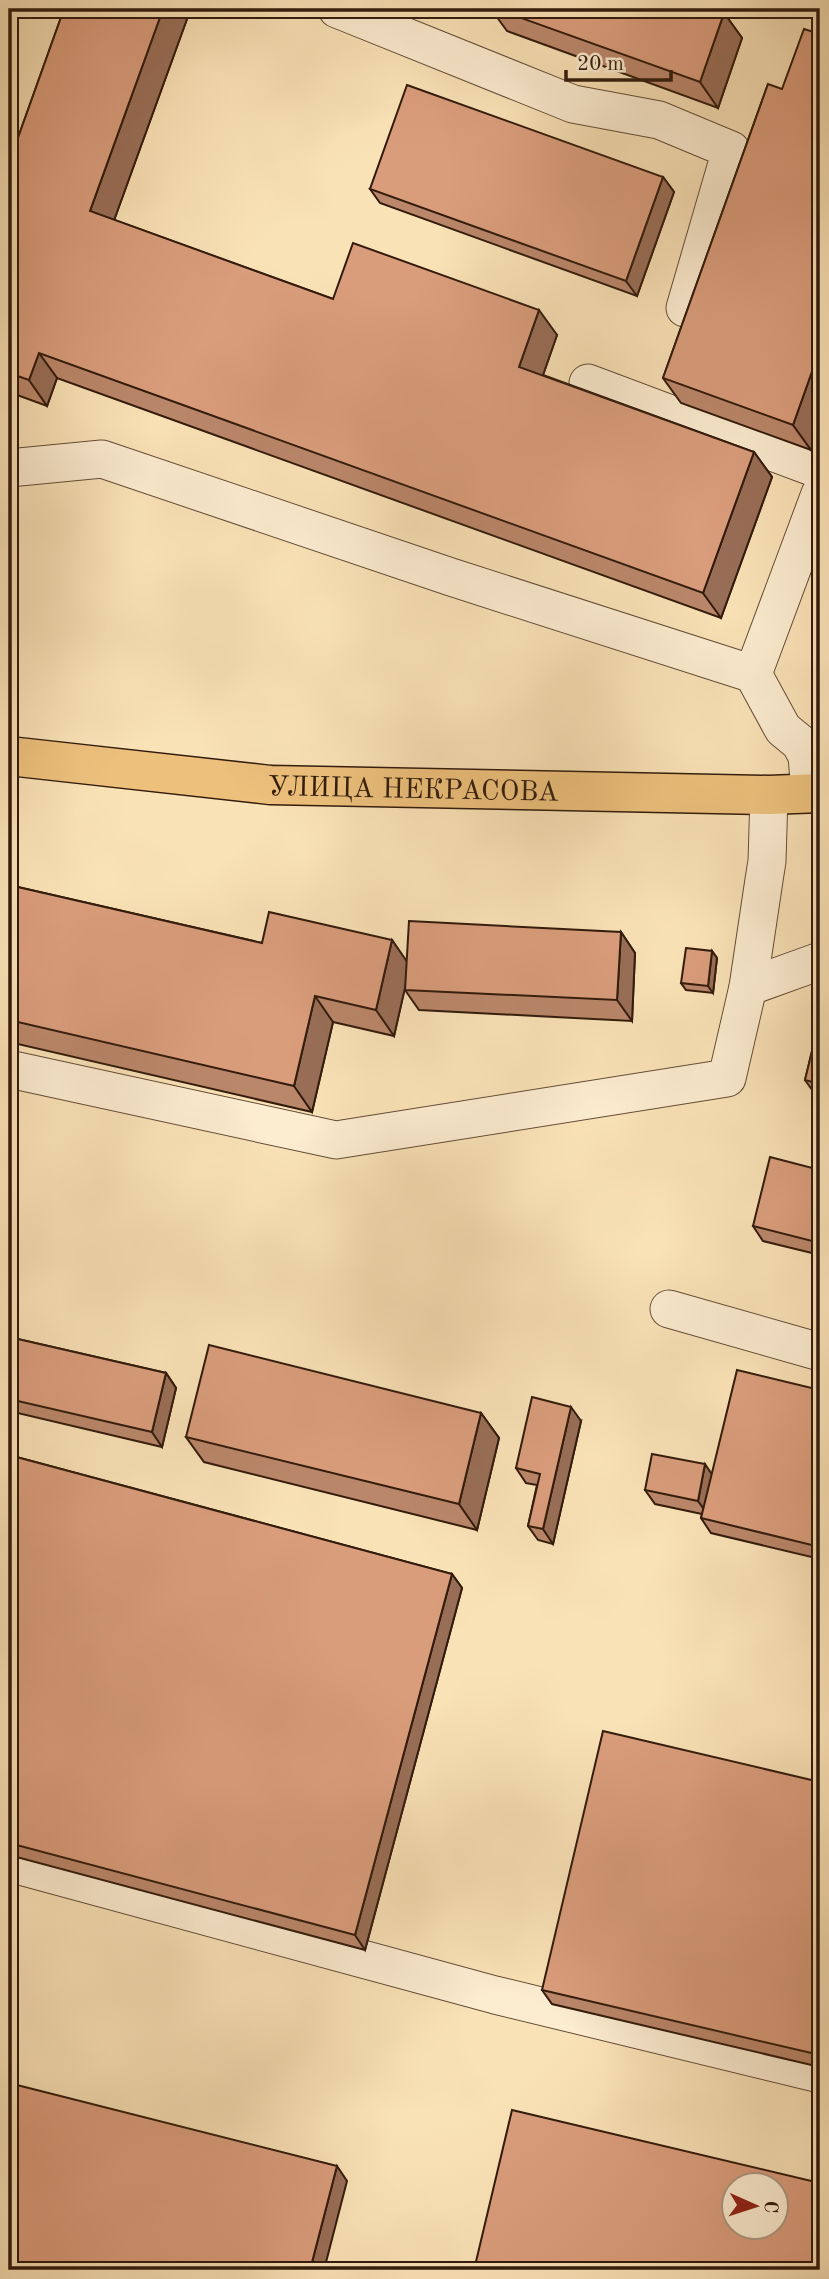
<svg xmlns="http://www.w3.org/2000/svg" width="829" height="2279" viewBox="0 0 829 2279" font-family="'Old Standard TT',serif">
  <rect width="100%" height="100%" fill="#fae2b7"/>
  <filter id="stains"><feTurbulence type="fractalNoise" baseFrequency=".00286" numOctaves="4"/><feColorMatrix values="0 0 0 0 .2 0 0 0 0 .09 0 0 0 0 .02 0 0 0 .5 -.17"/></filter>
  <radialGradient id="worn" r=".72"><stop offset=".6" stop-color="#630" stop-opacity="0"/><stop offset="1" stop-color="#630" stop-opacity=".3"/></radialGradient>
  <g fill="none" stroke-linecap="round" stroke-linejoin="round">
    <g stroke="#644d37" stroke-width="39">
      <g id="minor">
        <polyline points="337,9 573,104 659,120 731,150 685,308"/>
        <polyline points="588,383 820,470"/>
        <polyline points="9,468 102,459 451,577 753,674 783,729 800,743 807,756 810,793"/>
        <polyline points="753,674 820,494"/>
        <polyline points="748,987 820,961"/>
        <polyline points="9,1069 336,1140 727,1078 748,987 764,880 767,861 769,795"/>
        <polyline points="669,1309 820,1352"/>
        <polyline points="9,1863 495,1995 820,2074"/>
      </g>
    </g>
    <g stroke="#321b0c" stroke-width="41">
      <g id="major">
        <path id="s1" d="M 9,756 L 270,785 L 769,795 L 820,793"/>
      </g>
    </g>
    <use href="#minor" stroke="#fcecd0" stroke-width="37"/>
    <use href="#major" stroke="#edc17c" stroke-width="38"/>
  </g>
  <g fill="#bb876b" stroke="#321b0c" stroke-width="2">
    <polygon points="64,9 180,9 187,19 114,220 333,299 557,335 543,375 754,452 772,477 721,618 57,378 47,406 9,392 9,163"/>
    <polygon points="491,9 713,9 724,13 742,38 718,108 507,31"/>
    <polygon points="768,84 811,450 681,403 663,378"/>
    <polygon points="663,177 674,192 637,296 380,203 370,189"/>
    <polygon points="9,885 262,943 392,940 406,961 621,932 635,953 632,1021 419,1010 405,990 405,987 394,1036 333,1022 312,1112 9,1042"/>
    <polygon points="712,951 717,958 713,993 686,990 681,983"/>
    <polygon points="820,1018 820,1101 805,1080"/>
    <polygon points="820,1170 820,1255 763,1241 753,1226"/>
    <polygon points="9,1337 166,1373 176,1388 162,1447 9,1411"/>
    <polygon points="820,1390 820,1559 711,1533 701,1518 702,1514 655,1504 645,1490 712,1474"/>
    <polygon points="481,1413 499,1438 477,1530 204,1462 186,1437"/>
    <polygon points="581,1421 553,1544 538,1540 528,1526 537,1485 526,1483 516,1468"/>
    <polygon points="9,1455 452,1574 462,1588 365,1950 9,1855"/>
    <polygon points="820,1782 820,2067 552,2004 542,1990"/>
  </g>
  <g fill="#996e57" stroke="#321b0c" stroke-width="2">
    <polygon points="163,9 180,9 187,19 108,237 90,211"/>
    <polygon points="724,13 742,38 718,108 700,82"/>
    <polygon points="663,177 674,192 637,296 626,281"/>
    <polygon points="539,310 557,335 537,392 519,367"/>
    <polygon points="820,349 820,424 811,450 793,425"/>
    <polygon points="39,353 57,378 47,406 29,380"/>
    <polygon points="754,452 772,477 721,618 703,593"/>
    <polygon points="621,932 635,953 632,1021 617,1000"/>
    <polygon points="392,940 410,966 394,1036 376,1010"/>
    <polygon points="712,951 717,958 713,993 708,986"/>
    <polygon points="315,996 333,1022 312,1112 294,1086"/>
    <polygon points="166,1373 176,1388 162,1447 152,1432"/>
    <polygon points="571,1407 581,1421 553,1544 543,1529"/>
    <polygon points="481,1413 499,1438 477,1530 459,1504"/>
    <polygon points="705,1464 715,1479 708,1515 698,1501"/>
    <polygon points="452,1574 462,1588 365,1950 355,1935"/>
    <polygon points="337,2166 347,2181 324,2270 310,2270"/>
  </g>
  <g fill="#da9d7c" stroke="#321b0c" stroke-width="2" fill-rule="evenodd">
    <polygon points="64,9 163,9 90,211 333,299 353,243 539,310 519,367 754,452 703,593 39,353 29,380 9,373 9,163"/>
    <polygon points="496,9 713,9 724,13 700,82"/>
    <polygon points="804,29 820,34 820,349 793,425 663,378 768,84 782,89"/>
    <polygon points="407,85 663,177 626,281 370,189"/>
    <polygon points="9,885 262,943 269,912 392,940 376,1010 315,996 294,1086 9,1020"/>
    <polygon points="409,921 621,932 617,1000 405,990"/>
    <polygon points="686,948 712,951 708,986 681,983"/>
    <polygon points="820,1018 820,1084 805,1080"/>
    <polygon points="770,1157 820,1170 820,1243 753,1226"/>
    <polygon points="9,1337 166,1373 152,1432 9,1399"/>
    <polygon points="209,1345 481,1413 459,1504 186,1437"/>
    <polygon points="737,1370 820,1390 820,1547 701,1518"/>
    <polygon points="532,1397 571,1407 543,1529 528,1526 540,1474 516,1468"/>
    <polygon points="652,1454 705,1464 698,1501 645,1490"/>
    <polygon points="9,1455 452,1574 355,1935 9,1843"/>
    <polygon points="603,1731 820,1782 820,2055 542,1990"/>
    <polygon points="9,2083 337,2166 310,2270 9,2270"/>
    <path d="M 512,2110 L 820,2183 L 820,2270 L 474,2270 ZM 734,2185 L 776,2185 L 776,2227 L 734,2227 Z"/>
  </g>
  <g text-anchor="middle" stroke-width="5" stroke-linejoin="round" paint-order="stroke">
    <g font-size="28" fill="#321b0c" stroke="#fcecd0">
      <text dy="10" stroke="none"><textPath href="#s1" startOffset="406">УЛИЦА НЕКРАСОВА</textPath></text>
    </g>
  </g>
  <rect width="829" height="2279" fill="none" stroke="#fae2b7" stroke-width="35"/>
  <rect x="10" y="10" width="808" height="2258" fill="none" stroke="#321b0c" stroke-width="3.5"/>
  <rect x="18" y="18" width="794" height="2244" fill="none" stroke="#321b0c" stroke-width="2"/>
  <g transform="translate(755 2206) rotate(93)"><circle r="33" fill="#fcecd0" stroke="#ab9882" stroke-width="2"/>
  <path d="M0-5L12 26L0 18L-12 26Z" fill="#8f2418"/>
  <text y="-10" font-size="19" font-weight="bold" text-anchor="middle" fill="#321b0c">С</text>
  </g>
  <path d="M566 70v10h105v-10" fill="none" stroke="#321b0c" stroke-width="3.5"/>
  <text x="577" y="70" font-size="21" fill="#321b0c" stroke="#fcecd0" stroke-width="5" paint-order="stroke">20 m</text>
  <rect width="100%" height="100%" filter="url(#stains)"/>
  <rect width="100%" height="100%" fill="url(#worn)"/>
</svg>
